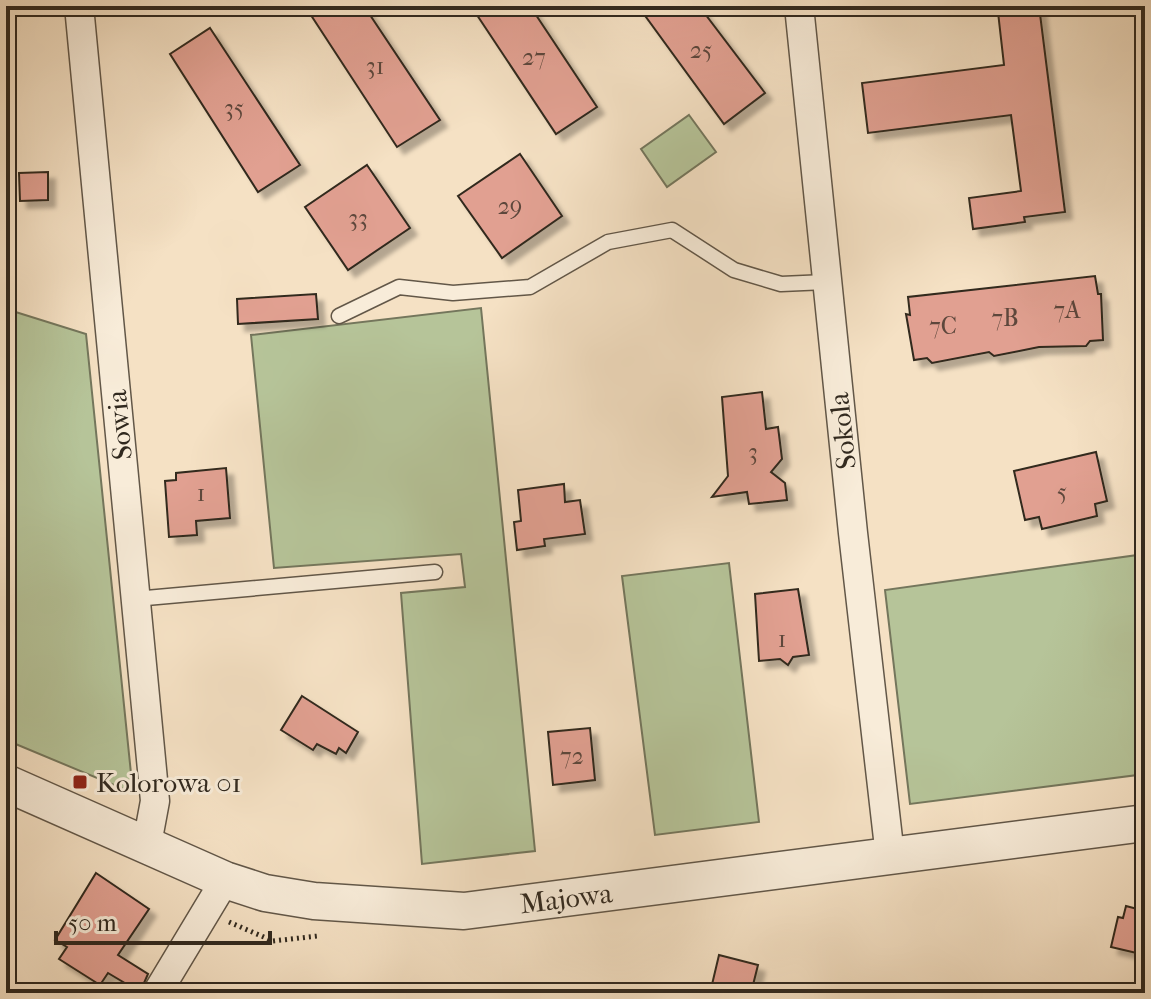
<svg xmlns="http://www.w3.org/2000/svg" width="1151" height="999" viewBox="0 0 1151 999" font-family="'IM FELL French Canon',serif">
  <defs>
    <filter id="shadow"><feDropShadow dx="7" dy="7" stdDeviation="2" flood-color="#0004"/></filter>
  </defs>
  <rect width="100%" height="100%" fill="#f5e1c4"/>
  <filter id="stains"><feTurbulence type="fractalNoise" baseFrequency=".0025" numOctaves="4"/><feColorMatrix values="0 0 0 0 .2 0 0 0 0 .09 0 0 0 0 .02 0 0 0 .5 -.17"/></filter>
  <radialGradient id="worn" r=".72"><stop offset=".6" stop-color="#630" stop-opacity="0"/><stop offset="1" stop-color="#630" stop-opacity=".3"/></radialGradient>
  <g fill="#b6c499" stroke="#74765c" stroke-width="2">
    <polygon points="689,115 716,152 667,187 641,149"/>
    <polygon points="481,308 535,851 422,864 401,593 465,587 461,554 274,568 251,335"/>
    <polygon points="6,309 86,334 133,793 6,740"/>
    <polygon points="1145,554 1145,774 910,804 885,590"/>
    <polygon points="729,563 759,822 655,835 622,576"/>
  </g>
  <g fill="#e1a091" stroke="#31291f" stroke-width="2" filter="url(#shadow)">
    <polygon points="305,6 364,6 440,120 397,147"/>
    <polygon points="471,6 530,6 597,107 556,134"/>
    <polygon points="638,6 699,6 765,93 724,124"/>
    <polygon points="1003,6 1039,6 1065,212 1024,217 1025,222 973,229 969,198 1021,191 1011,115 868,133 862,83 1004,65 998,12 1003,11"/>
    <polygon points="210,28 300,165 258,192 170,54"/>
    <polygon points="520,154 562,216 502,258 458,196"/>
    <polygon points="367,165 410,228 348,270 305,207"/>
    <polygon points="48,172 48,200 20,201 19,173"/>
    <polygon points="1095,276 1098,294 1101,294 1103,340 1090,341 1086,346 1039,347 994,356 989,352 932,363 927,358 914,360 906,314 910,315 908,297"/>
    <polygon points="316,294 318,319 238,324 237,299"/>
    <polygon points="762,392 766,429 778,427 782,459 771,472 785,483 787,500 749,504 747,492 712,497 728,476 722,397"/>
    <polygon points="1096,452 1107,501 1095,504 1097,516 1042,529 1039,517 1025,520 1014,471"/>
    <polygon points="226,468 230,518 196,521 197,535 169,537 165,481 176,480 176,473"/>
    <polygon points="564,484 565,502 580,500 585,534 544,539 545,546 517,550 514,522 521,521 518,490"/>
    <polygon points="798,589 809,655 793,657 788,665 780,659 759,661 755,594"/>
    <polygon points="302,696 358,732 346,753 339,748 336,754 317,744 313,750 281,730"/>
    <polygon points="590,728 595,780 553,785 548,732"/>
    <polygon points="96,873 149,909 118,955 148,974 140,992 108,973 100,985 59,959 67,947 55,940"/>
    <polygon points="1126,906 1145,911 1145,955 1111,947 1118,917 1123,918"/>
    <polygon points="719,955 758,965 751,993 710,993"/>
  </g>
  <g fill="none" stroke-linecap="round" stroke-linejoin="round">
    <g stroke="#625748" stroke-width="17">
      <g id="service">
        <polyline points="339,316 399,287 453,293 530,287 608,242 672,230 734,270 781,284 826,282"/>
        <polyline points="135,599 435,572"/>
      </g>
    </g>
    <g stroke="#625748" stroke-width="31">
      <g id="minor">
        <polyline points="79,6 155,801 147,844"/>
        <polyline points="799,6 853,533 890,856"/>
        <polyline points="157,993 225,880"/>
      </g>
    </g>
    <g stroke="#625748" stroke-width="39">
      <polyline id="tertiary" points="6,783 225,880 265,893 314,901 464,911 1145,823"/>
    </g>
    <polyline stroke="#31291f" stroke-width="5" stroke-dasharray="2 4" stroke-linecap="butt" points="229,922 273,941 318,936"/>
    <use href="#service" stroke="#f8ecd9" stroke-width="14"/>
    <use href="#minor" stroke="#f8ecd9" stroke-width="28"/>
    <use href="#tertiary" stroke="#f8ecd9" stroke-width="36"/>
  </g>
  <rect fill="#8f2418" stroke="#f8ecd9" stroke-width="3" x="72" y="774" width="16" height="16" rx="4"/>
  <g text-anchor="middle" stroke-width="6" stroke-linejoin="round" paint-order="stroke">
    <g font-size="24" fill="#5d473c">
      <text x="701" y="58">25</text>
      <text x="534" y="65">27</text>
      <text x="375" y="74">31</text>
      <text x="234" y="116">35</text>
      <text x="510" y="214">29</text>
      <text x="358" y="226">33</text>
      <text x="1067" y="318">7A</text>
      <text x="1005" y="326">7B</text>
      <text x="943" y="334">7C</text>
      <text x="753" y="460">3</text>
      <text x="1062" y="500">5</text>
      <text x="201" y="501">1</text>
      <text x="782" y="647">1</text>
      <text x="572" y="764">72</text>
    </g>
    <g font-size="28" fill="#31291f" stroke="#f8ecd9">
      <text transform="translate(119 425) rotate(-95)" y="10">Sowia</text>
      <text transform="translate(842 431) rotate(-96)" y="10">Sokola</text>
      <text transform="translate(566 898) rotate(-7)" y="10">Majowa</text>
    </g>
    <g font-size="28" fill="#31291f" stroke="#f8ecd9" text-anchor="start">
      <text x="96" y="792">Kolorowa 01</text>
    </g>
  </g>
  <rect width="1151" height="999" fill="none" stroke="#f5e1c4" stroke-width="32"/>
  <rect x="8" y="8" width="1135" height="983" fill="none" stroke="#31291f" stroke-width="4"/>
  <rect x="16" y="16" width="1119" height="967" fill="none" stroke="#31291f" stroke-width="2"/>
  <path d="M56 931v12h214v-12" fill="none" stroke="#31291f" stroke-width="4"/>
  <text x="68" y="931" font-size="24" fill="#31291f" stroke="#f8ecd9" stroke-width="6" paint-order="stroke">50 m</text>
  <rect width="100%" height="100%" filter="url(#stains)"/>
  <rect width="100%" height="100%" fill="url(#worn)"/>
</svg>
